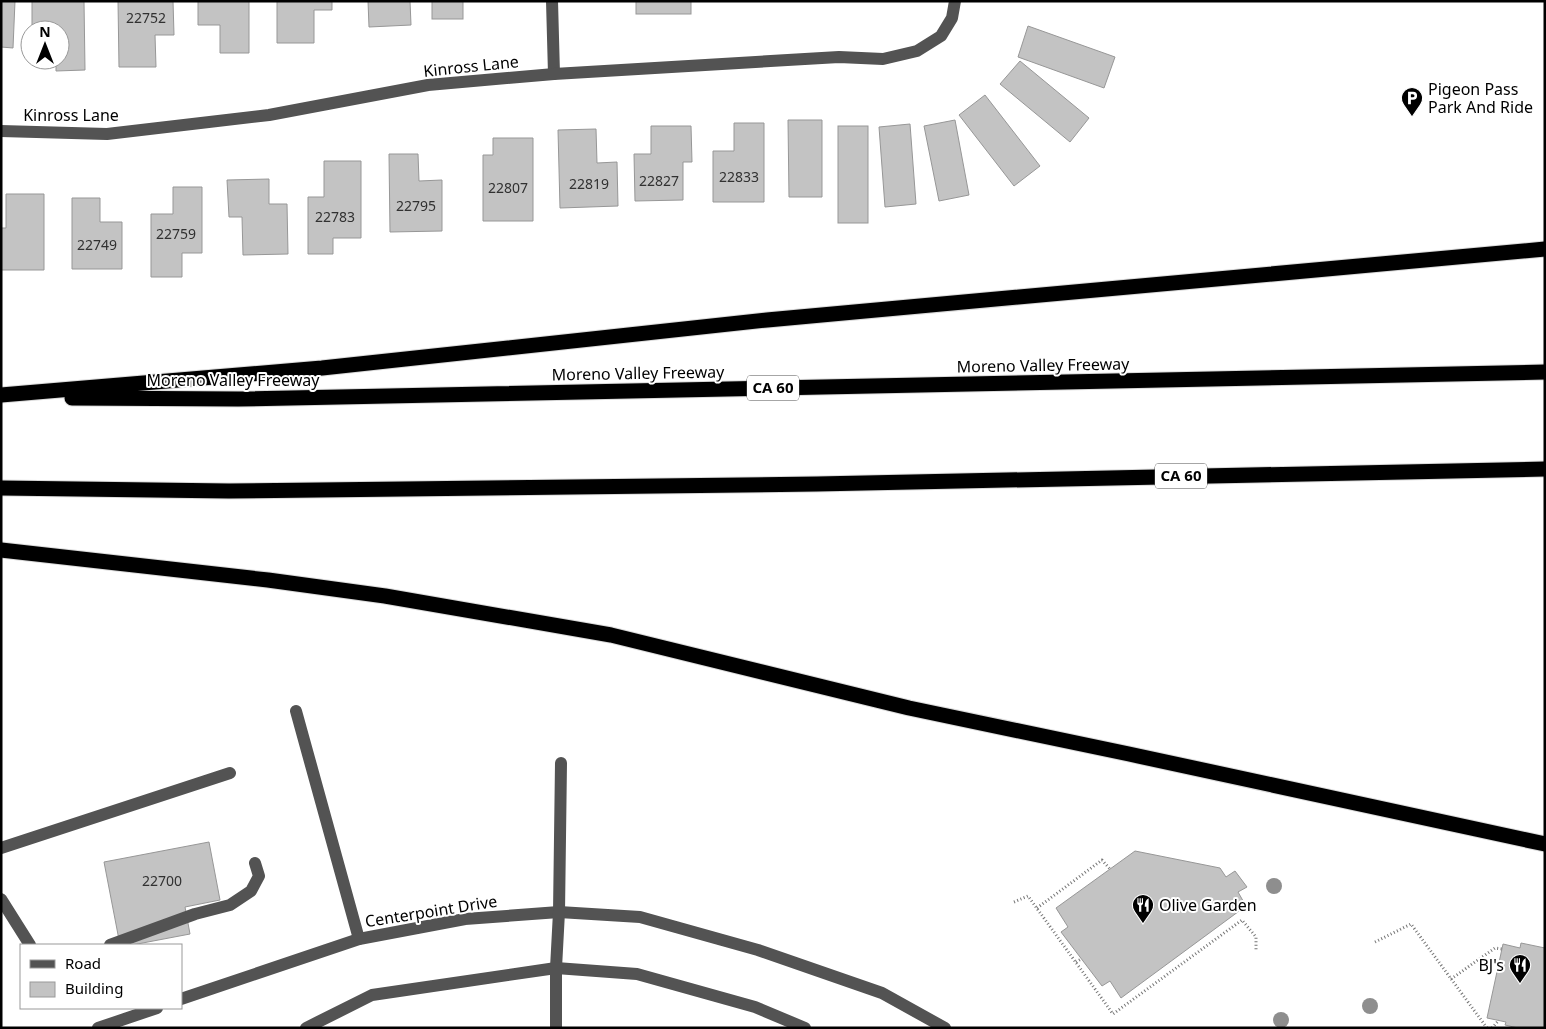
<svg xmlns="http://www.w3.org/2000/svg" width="1546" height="1029" viewBox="0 0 1546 1029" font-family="'Noto Sans',sans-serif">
  <rect width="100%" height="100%" fill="#fff"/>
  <g fill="#c3c3c3" stroke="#979797">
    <polygon points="1,1 15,1 13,48 1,47"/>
    <polygon points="32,1 84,1 85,70 56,71 56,60 60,60 60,30 32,30"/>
    <polygon points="118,1 173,1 174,35 155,35 156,67 119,67"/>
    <polygon points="198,1 249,1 249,53 220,53 220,25 198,25"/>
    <polygon points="277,1 332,1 332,10 314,10 314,43 277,43"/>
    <polygon points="368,1 410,1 411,25 369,27"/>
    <rect x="432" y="1" width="31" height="18"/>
    <rect x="636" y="1" width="55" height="13"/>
    <polygon points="1028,26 1115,57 1104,88 1018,57"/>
    <polygon points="1020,61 1089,118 1070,142 1000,84"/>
    <polygon points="985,95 1040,166 1014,186 959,115"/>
    <polygon points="788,120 822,120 822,197 789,197"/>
    <polygon points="955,120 969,195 939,201 924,126"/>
    <polygon points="734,123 764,123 764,202 713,202 713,151 734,151"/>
    <polygon points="910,124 916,204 885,207 879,127"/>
    <polygon points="651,126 691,126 692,162 683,162 683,200 635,201 634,154 651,154"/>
    <rect x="838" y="126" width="30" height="97"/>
    <polygon points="596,129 597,163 617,162 618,206 560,208 558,130"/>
    <polygon points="493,138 533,138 533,221 483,221 483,155 493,155"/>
    <polygon points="389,154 418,154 419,181 442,180 442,231 390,232"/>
    <polygon points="324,161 361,161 361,238 333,238 333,254 308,254 308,197 324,197"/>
    <polygon points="269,179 269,204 287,204 288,254 243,255 242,217 229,217 227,180"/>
    <polygon points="173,187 202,187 202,253 182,253 182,277 151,277 151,214 173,214"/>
    <polygon points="6,194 44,194 44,270 1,270 1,228 6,228"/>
    <polygon points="72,198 100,198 100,222 122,222 122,269 72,269"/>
    <polygon points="209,842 220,900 185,907 190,934 132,945 120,945 104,862"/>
    <polygon points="1135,851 1220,868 1226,877 1235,871 1247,887 1238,892 1246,906 1121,998 1110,981 1102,986 1061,932 1068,927 1056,908"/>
    <polygon points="1521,943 1545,948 1545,1028 1518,1028 1505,1025 1506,1022 1487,1018 1503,944 1520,948"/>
  </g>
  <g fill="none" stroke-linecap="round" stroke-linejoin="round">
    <g stroke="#dbdbdb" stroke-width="17">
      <g id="highway">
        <polyline points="1,395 322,368 767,320 1545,249"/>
        <polyline points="72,398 238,399 1545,372"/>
        <polyline points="1,488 229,491 817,484 1545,469"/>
        <polyline points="1,550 268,580 385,596 611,635 909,708 1129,754 1545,844"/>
      </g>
    </g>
    <g stroke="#757575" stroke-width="3" stroke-dasharray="1 2.5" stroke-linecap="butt">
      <polyline points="1014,902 1028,896 1113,1014 1242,920 1256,937 1256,951"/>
      <polyline points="1037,908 1102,860 1110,869"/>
      <polyline points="1375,942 1411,924 1487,1028"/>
      <polyline points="1076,962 1081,959"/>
      <polyline points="1451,979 1495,948 1502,949"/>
      <polyline points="1492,1028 1499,1020"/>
    </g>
    <g stroke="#535353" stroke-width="12">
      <polyline points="552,1 554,74"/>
      <polyline points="1,131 107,134 269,115 428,85 554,74 839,57 883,59 917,51 941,36 952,18 955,1"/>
      <polyline points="296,711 359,939"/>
      <polyline points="1,848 230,773"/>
      <polyline points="1,899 30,945"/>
      <polyline points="110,945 195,914 230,905 251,891 259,876 255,863"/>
      <polyline points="181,999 359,939 465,919 559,912 640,917 758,950 882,993 945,1028"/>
      <polyline points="98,1028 157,1008"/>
      <polyline points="306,1028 372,995 556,968 637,974 755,1007 805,1028"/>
      <polyline points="556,1028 556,968 559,912 561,763"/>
    </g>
    <use href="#highway" stroke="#000" stroke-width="15"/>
  </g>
  <g fill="#8e8e8e">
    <circle cx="1274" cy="886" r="8"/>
    <circle cx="1370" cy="1006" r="8"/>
    <circle cx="1281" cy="1020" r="8"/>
  </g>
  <defs>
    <g id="parking-pin" transform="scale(1.125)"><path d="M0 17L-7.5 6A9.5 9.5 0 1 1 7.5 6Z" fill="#000" stroke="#fff"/><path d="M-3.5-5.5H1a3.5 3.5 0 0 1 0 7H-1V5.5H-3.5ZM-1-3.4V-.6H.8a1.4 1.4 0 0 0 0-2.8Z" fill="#fff"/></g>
    <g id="restaurant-pin" transform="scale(1.125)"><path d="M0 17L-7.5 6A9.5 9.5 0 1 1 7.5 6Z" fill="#000" stroke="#fff"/><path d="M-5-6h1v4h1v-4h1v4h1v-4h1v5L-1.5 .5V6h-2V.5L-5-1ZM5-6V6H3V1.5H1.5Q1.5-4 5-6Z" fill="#fff"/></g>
  </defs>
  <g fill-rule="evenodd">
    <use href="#parking-pin" x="1412" y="98"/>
    <use href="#restaurant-pin" x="1143" y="905"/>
    <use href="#restaurant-pin" x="1520" y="965"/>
  </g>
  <g text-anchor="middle" stroke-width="4" stroke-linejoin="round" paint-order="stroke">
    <g font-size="14" fill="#313131">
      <text x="146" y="23">22752</text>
      <text x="739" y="182">22833</text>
      <text x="659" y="186">22827</text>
      <text x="589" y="189">22819</text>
      <text x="508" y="193">22807</text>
      <text x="416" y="211">22795</text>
      <text x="335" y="222">22783</text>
      <text x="176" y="239">22759</text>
      <text x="97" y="250">22749</text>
      <text x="162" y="886">22700</text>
    </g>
    <g fill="#fff" stroke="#4c4c4c" stroke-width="1">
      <rect x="747" y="375.5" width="52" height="25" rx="4"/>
      <rect x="1155" y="463.5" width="52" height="25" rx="4"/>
    </g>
    <g font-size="15" font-weight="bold" fill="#000">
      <text x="773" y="393">CA 60</text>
      <text x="1181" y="481">CA 60</text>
    </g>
    <g font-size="16" fill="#000" stroke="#fff">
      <text transform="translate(471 66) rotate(-6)" y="6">Kinross Lane</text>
      <text x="71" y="121">Kinross Lane</text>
      <text transform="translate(1043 365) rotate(-1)" y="6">Moreno Valley Freeway</text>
      <text transform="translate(638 373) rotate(-1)" y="6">Moreno Valley Freeway</text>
      <text x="233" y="386">Moreno Valley Freeway</text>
      <text transform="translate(431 911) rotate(-9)" y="6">Centerpoint Drive</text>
    </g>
    <g font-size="16" fill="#000" stroke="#fff" text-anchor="start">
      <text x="1428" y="95">Pigeon Pass<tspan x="1428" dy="18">Park And Ride</tspan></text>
      <text x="1159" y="911">Olive Garden</text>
      <text x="1504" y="971" text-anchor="end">BJ's</text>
    </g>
  </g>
  <rect width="1546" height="1029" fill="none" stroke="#000000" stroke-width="5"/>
  <rect x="20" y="944" width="162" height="65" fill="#ffffff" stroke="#999999"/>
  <rect x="30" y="960" width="25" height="8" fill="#535353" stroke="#999999"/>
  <text x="65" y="969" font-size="15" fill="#000000">Road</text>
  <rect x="30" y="982" width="25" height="15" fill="#c3c3c3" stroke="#999999"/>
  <text x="65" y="994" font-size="15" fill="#000000">Building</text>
  <g transform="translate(45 45)"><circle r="24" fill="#ffffff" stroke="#999999"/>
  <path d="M0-4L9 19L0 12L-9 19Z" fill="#000000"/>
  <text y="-8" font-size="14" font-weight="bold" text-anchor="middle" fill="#000000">N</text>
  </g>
</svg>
